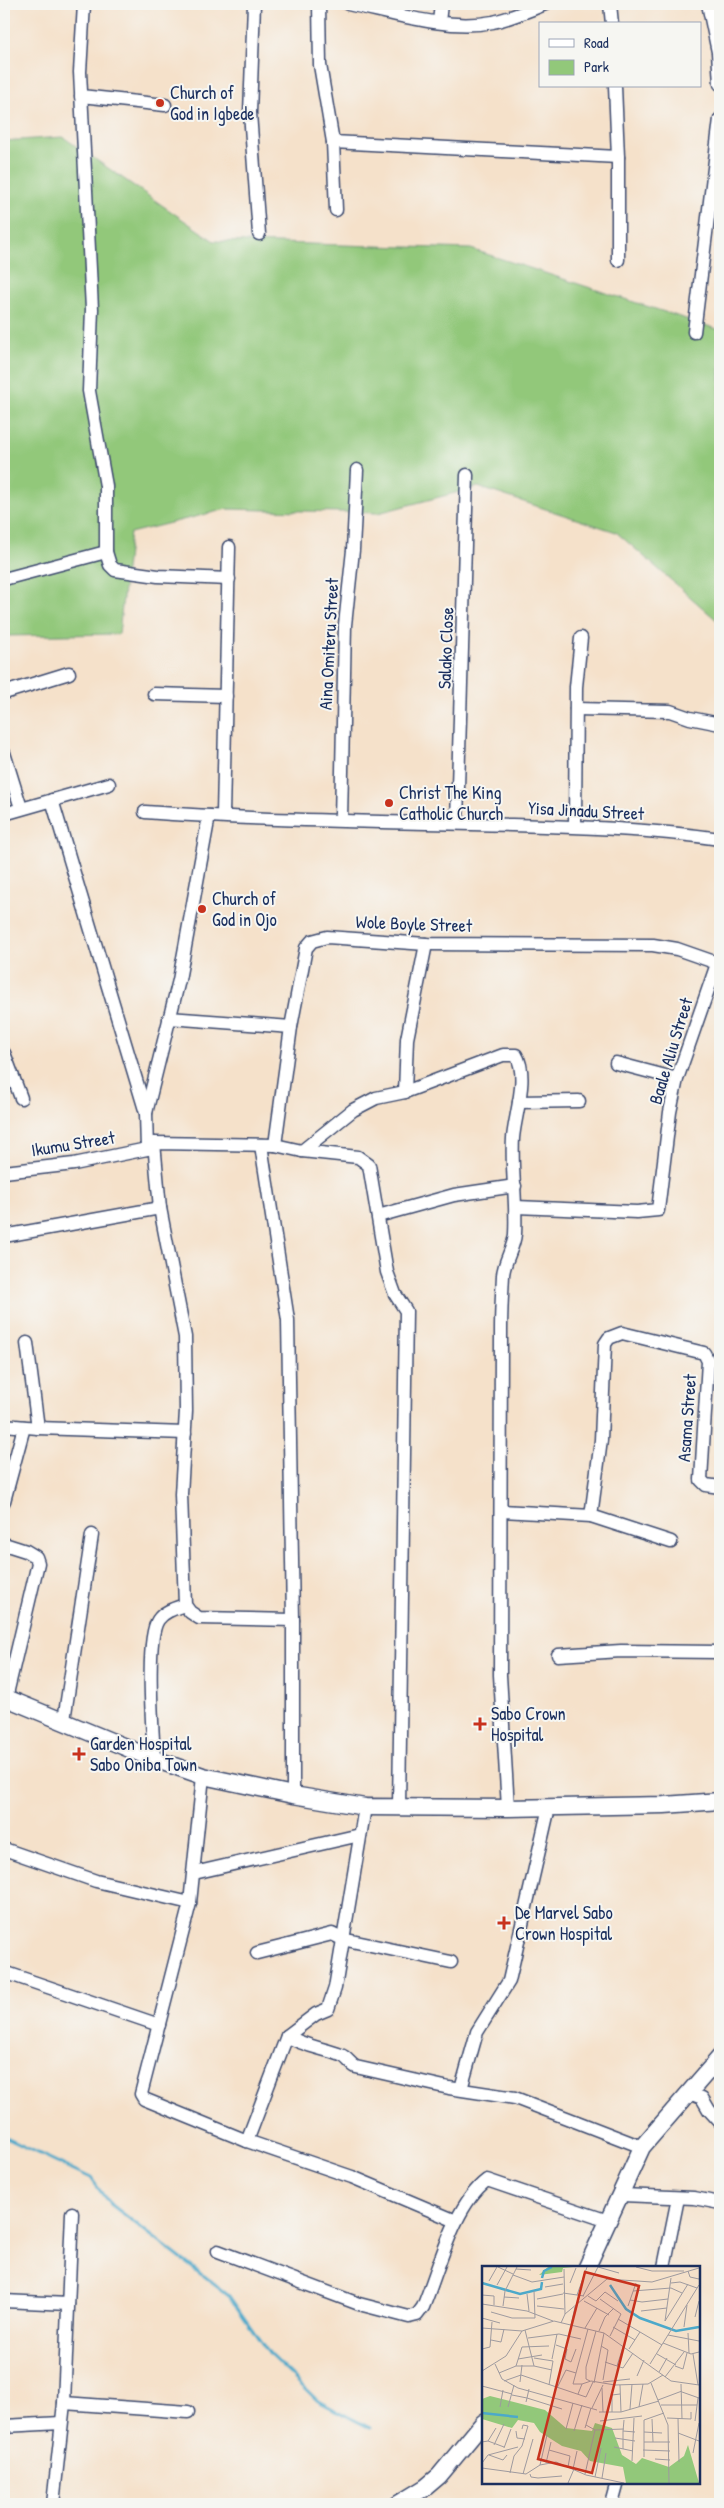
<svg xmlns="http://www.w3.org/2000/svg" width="724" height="2508" viewBox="0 0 724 2508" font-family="'Patrick Hand',sans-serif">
  <rect width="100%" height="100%" fill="#f6f6f2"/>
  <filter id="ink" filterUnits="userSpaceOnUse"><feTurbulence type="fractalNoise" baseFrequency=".02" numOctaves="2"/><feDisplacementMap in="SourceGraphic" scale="10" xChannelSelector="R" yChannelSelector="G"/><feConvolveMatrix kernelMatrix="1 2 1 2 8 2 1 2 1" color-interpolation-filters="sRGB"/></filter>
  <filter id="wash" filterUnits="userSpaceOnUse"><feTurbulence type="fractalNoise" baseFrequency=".0096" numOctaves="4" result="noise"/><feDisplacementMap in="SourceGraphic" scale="20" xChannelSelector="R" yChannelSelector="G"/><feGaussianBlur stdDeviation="1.12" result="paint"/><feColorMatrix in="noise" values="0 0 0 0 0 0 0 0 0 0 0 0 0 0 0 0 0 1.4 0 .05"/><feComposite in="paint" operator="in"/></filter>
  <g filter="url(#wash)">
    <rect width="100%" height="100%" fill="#f5e1ca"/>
    <polygon fill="#92c87a" stroke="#567c6c" points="63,137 214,241 471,249 720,330 720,623 616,532 478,487 378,513 227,509 130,533 119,634 4,636 4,141"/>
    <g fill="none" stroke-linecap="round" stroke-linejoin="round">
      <polyline stroke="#4ca9ca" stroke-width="3" points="4,2137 91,2178 108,2202 229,2296 270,2355 318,2401 370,2428"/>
    </g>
  </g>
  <g filter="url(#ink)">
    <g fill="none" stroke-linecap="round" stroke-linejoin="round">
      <g stroke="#3c4a6e" stroke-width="15">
        <g id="minor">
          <polyline points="84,4 80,72 92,309 89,391 106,486 106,552 110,565 115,570 158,576 229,579"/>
          <polyline points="254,4 250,113 259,234"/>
          <polyline points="319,4 320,65 333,142 618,157"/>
          <path d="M 348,4 C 393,13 447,31 493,22 C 511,18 528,11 545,4"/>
          <polyline points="610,4 612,24"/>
          <polyline points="708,4 718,52 720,84"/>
          <polyline points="439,22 441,4"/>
          <polyline points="615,86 618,157 618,260"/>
          <polyline points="81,96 165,105"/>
          <polyline points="333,142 336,210"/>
          <polyline points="694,332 720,119"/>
          <polyline points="4,579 106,552"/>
          <polyline points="4,693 69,673"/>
          <polyline points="154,694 226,696"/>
          <polyline points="576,709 670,711 690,718 720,724"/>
          <polyline points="4,753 21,808"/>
          <polyline points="52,800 146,1113"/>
          <path d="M 145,812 C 267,821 390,822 512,825 C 582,827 651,829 720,839"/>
          <polyline points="4,814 109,784"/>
          <polyline points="223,815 229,547"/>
          <polyline points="341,820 345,625 353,550 357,470"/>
          <polyline points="457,822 467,475"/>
          <polyline points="575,826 576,687 581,638"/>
          <polyline points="169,1018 291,1027"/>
          <polyline points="4,1053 21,1098"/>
          <polyline points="616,1063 677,1079"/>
          <path d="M 405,1092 L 503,1055 L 516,1055 C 529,1076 515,1114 513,1138 C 511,1169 517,1202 515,1234 C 514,1248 504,1261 503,1275 C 502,1294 501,1312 501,1331 L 500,1675 L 508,1808"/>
          <polyline points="519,1102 579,1101"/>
          <polyline points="261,1145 288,1320 293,1620 293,1795"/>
          <polyline points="275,1145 291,1027 306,948 312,941 327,937 426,944 653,945 677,949 720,964"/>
          <polyline points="147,1149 146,1113 179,980 209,816"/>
          <polyline points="302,1151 358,1157 369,1165 387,1272 395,1294 406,1311 399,1807"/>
          <polyline points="4,1172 74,1164 147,1149 154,1143 275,1145 302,1151 353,1110 376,1098 405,1092 407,1039 426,944"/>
          <polyline points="516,1207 637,1212 658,1210 670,1112 677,1079 717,964"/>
          <polyline points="160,1208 185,1337 186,1411 181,1494 185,1605 190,1612 199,1618 293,1620"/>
          <polyline points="378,1216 454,1195 515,1186"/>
          <polyline points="4,1236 160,1208 154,1143"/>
          <polyline points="27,1343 38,1428"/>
          <polyline points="4,1425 38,1428 185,1433"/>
          <polyline points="4,1501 24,1427"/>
          <polyline points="502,1511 591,1516 671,1542"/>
          <polyline points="591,1516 601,1440 605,1344 609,1338 622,1333 704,1353 708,1361 701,1480 706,1485 720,1487"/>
          <polyline points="4,1544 26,1551 36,1557 38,1563 6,1698"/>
          <polyline points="558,1655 621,1651 720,1652"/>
          <polyline points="64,1720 92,1535"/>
          <path d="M 154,1759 C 153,1732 145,1640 158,1620 C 164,1611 176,1608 185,1605"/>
          <polyline points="203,1776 190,1903 141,2094 144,2099 247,2141 352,2177 456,2221"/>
          <polyline points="4,1849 96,1881 190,1903"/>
          <polyline points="194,1873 360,1835"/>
          <polyline points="257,1953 332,1934 342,1939 451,1962"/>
          <polyline points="4,1972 159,2025"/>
          <path d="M 287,2036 C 304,2046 322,2048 341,2055 C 347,2057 350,2064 356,2067 L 449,2088 L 515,2098 L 642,2147"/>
          <polyline points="461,2089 477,2032 509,1981 549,1807"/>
          <polyline points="689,2093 702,2098 709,2110 720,2122"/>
          <polyline points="247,2141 287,2036 316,2014 328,2009 335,1988 365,1807"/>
          <polyline points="622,2195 694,2198 720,2203"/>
          <path d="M 218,2251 L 359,2304 L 409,2317 L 417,2315 L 423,2307 C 439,2269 453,2206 487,2180 L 608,2221"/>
          <polyline points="664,2267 678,2198"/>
          <polyline points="4,2301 68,2304"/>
          <polyline points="64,2403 188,2412"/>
          <polyline points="4,2426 61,2423"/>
          <polyline points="53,2504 64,2403 72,2213"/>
          <polyline points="612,2504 618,2482"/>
        </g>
      </g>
      <g stroke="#3c4a6e" stroke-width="19">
        <g id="major">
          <polyline points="4,1697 154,1759 203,1776 293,1795 365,1807 508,1808 664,1805 720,1801"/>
          <polyline points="587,2267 642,2147 720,2057"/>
          <polyline points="398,2504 426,2487 439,2476 483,2423"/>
        </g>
      </g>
      <use href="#minor" stroke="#fff" stroke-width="12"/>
      <use href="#major" stroke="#fff" stroke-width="16"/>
    </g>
  </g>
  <g fill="#c8321e" stroke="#f6f6f2" stroke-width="2">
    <circle cx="160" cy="103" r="5"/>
    <circle cx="389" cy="803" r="5"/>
    <circle cx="202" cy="909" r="5"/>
    <path d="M477.5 1716.5h5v5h5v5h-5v5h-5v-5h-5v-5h5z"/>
    <path d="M76.5 1746.5h5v5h5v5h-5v5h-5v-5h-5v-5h5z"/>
    <path d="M501.5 1915.5h5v5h5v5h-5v5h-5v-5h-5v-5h5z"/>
  </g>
  <g text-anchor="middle" stroke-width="4" stroke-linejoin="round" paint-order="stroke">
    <g font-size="18" fill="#1b2f5e" stroke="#f6f6f2" text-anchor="start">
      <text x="170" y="99">Church of<tspan x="170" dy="21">God in Igbede</tspan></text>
      <text x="399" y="799">Christ The King<tspan x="399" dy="21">Catholic Church</tspan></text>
      <text x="212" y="905">Church of<tspan x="212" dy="21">God in Ojo</tspan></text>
      <text x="491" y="1720">Sabo Crown<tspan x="491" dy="21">Hospital</tspan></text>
      <text x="90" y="1750">Garden Hospital<tspan x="90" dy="21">Sabo Oniba Town</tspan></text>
      <text x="515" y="1919">De Marvel Sabo<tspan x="515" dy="21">Crown Hospital</tspan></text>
    </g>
    <g font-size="18" fill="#1b2f5e" stroke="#f6f6f2">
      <text transform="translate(329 644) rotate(-87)" y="6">Aina Omiteru Street</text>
      <text transform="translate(446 648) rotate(-88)" y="6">Salako Close</text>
      <text transform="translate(586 811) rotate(3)" y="6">Yisa Jinadu Street</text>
      <text transform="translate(414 924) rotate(2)" y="6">Wole Boyle Street</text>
      <text transform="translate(671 1051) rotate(-73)" y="6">Baale Aliu Street</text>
      <text transform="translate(73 1144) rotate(-9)" y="6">Ikumu Street</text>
      <text transform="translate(687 1418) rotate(-86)" y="6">Asama Street</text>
    </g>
  </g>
  <g transform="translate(482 2266)">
    <rect width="218" height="218" fill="#f5e1ca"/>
    <path d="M 66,1 L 91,1 L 81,2 L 80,6 L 57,9 ZM 8,130 L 63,144 L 84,162 L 110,165 L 113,157 L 130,162 L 140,189 L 154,198 L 160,192 L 187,201 L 202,190 L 206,179 L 217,217 L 144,217 L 141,201 L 108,195 L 99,185 L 80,180 L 58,166 L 52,157 L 36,154 L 30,162 L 0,153 L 0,133 Z" fill="#92c87a"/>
    <path fill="none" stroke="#4ca9ca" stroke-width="2.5" d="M 60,12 L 62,5 L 70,1M 0,17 L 38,28 L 59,23 L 60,16M 128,19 L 144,43 L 158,52 L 194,65 L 217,61M 0,147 L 36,151"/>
    <path fill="none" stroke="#9e9a9f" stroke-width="1" d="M 16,1 L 31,8M 116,1 L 137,7M 154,1 L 170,5 L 202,5M 34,3 L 49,4M 82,3 L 83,48M 206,5 L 208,11 L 217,13M 31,9 L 50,16 L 82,11M 7,15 L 15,1M 88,17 L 94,2M 189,17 L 198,16 L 215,22M 15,19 L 25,1M 63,21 L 81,18M 151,25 L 189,22 L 200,27M 81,27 L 102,30M 45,28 L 47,45M 0,29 L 12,30 L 12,39M 95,29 L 105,1M 101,30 L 116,1M 106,30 L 114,35 L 123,26 L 136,35M 22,31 L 37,32M 55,33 L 81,28M 118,33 L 139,48 L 128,70M 148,34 L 160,36 L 186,33M 102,35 L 127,49M 0,38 L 45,45 L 71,55M 21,40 L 23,25 L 35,1M 55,40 L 82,43M 146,40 L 154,17M 159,45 L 185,42M 9,46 L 30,52 L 53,52 L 52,25M 213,51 L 217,35M 0,52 L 18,57M 136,53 L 180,79M 183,55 L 189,12M 183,55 L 206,18M 79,57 L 83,48 L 125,13 L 170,16 L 217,2M 89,59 L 93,41M 131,61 L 153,74M 202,61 L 205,39M 0,62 L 40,65M 103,62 L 115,42M 43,64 L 52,100M 117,65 L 123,51 L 132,42M 206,67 L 207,87M 186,69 L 217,75M 46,72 L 77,68 L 99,73M 9,74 L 19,76 L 22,63M 181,77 L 209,88 L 217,86M 74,79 L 85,83 L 83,93 L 89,96 L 94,83M 119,80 L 126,84 L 121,114M 0,83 L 8,81 L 10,56M 147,83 L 158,66M 175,88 L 194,99M 211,88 L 216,119M 52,92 L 71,95 L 67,119M 36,93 L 60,89M 70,93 L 75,68M 123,96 L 141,102 L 151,87M 13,98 L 20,113 L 36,122 L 115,144M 168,98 L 217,19M 34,100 L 40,81 L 67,80M 135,100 L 141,81M 193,100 L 201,103 L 205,87M 0,105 L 24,90 L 40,65 L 72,55 L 122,67 L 189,115 L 217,119M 177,106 L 185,92M 17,107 L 34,100 L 52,100 L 70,104M 155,110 L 162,94M 183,111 L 202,86M 22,115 L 39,109 L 104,131 L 111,116M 108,115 L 104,113 L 104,101 L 114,65M 38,116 L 40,99M 121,116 L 148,113M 112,117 L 122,67M 169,117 L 186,159 L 187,217M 100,118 L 91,118 L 106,63M 199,118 L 200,153M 138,119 L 139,146M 0,120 L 30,128M 75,122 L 84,104 L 94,107M 120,122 L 121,146M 47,123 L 45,132 L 80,143M 200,126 L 217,132M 96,128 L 100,118 L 109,115 L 133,119 L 166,118 L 181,109M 30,129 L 45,132 L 44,136M 176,134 L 200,125M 179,139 L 215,139M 18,141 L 21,124M 26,141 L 32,119M 157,141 L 161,118M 110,142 L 121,119M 148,143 L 150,118M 117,146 L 139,146 L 177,135M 130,146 L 130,129 L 138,128M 185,152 L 209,153 L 209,146M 196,152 L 197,196M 170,153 L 171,176M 142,154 L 141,165 L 153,166M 118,155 L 160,150M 213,155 L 216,132M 103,162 L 109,142M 84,163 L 91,137M 113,164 L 142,163M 34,165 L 35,172 L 43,173M 92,165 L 100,139M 162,166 L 180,167M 196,167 L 217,175M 133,172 L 153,175M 6,175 L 22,181M 0,176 L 6,175 L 14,162M 162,176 L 188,176M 12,179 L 22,158M 132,181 L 151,185M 22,182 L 29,163M 141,183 L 141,165M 67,184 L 88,190 L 86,201M 161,184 L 188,185M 211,187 L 217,157M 7,189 L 21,194 L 25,189M 162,191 L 162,154 L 182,147M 173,193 L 188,194M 150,195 L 152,152M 0,197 L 6,189 L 36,181M 64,197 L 69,176M 58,199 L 65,169M 0,202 L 44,208 L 58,199 L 74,196 L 104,209 L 142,217M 91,203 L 95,185M 28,207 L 32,190 L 40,180 L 46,160 L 41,159 L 40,163M 41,208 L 51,173M 48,208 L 49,211 L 56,212 L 80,210M 103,208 L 113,164 L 104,159M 113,211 L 119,182M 120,212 L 124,187M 86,217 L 92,203"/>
    <path fill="#c8321e" fill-opacity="0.15" stroke="#c8321e" stroke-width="2.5" d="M 103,6 L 157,20 L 110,207 L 56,193 Z"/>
    <rect width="218" height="218" fill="none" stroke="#1b2f5e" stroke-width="2.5"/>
  </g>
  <rect width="724" height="2508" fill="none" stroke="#f6f6f2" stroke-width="20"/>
  <rect x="539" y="22" width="162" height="65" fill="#f6f6f2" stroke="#9ea6b7"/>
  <rect x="549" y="39" width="25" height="8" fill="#ffffff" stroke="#9ea6b7"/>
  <text x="584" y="48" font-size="15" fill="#1b2f5e">Road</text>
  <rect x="549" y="60" width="25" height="15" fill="#92c87a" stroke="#9ea6b7"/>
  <text x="584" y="72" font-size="15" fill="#1b2f5e">Park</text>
</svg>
